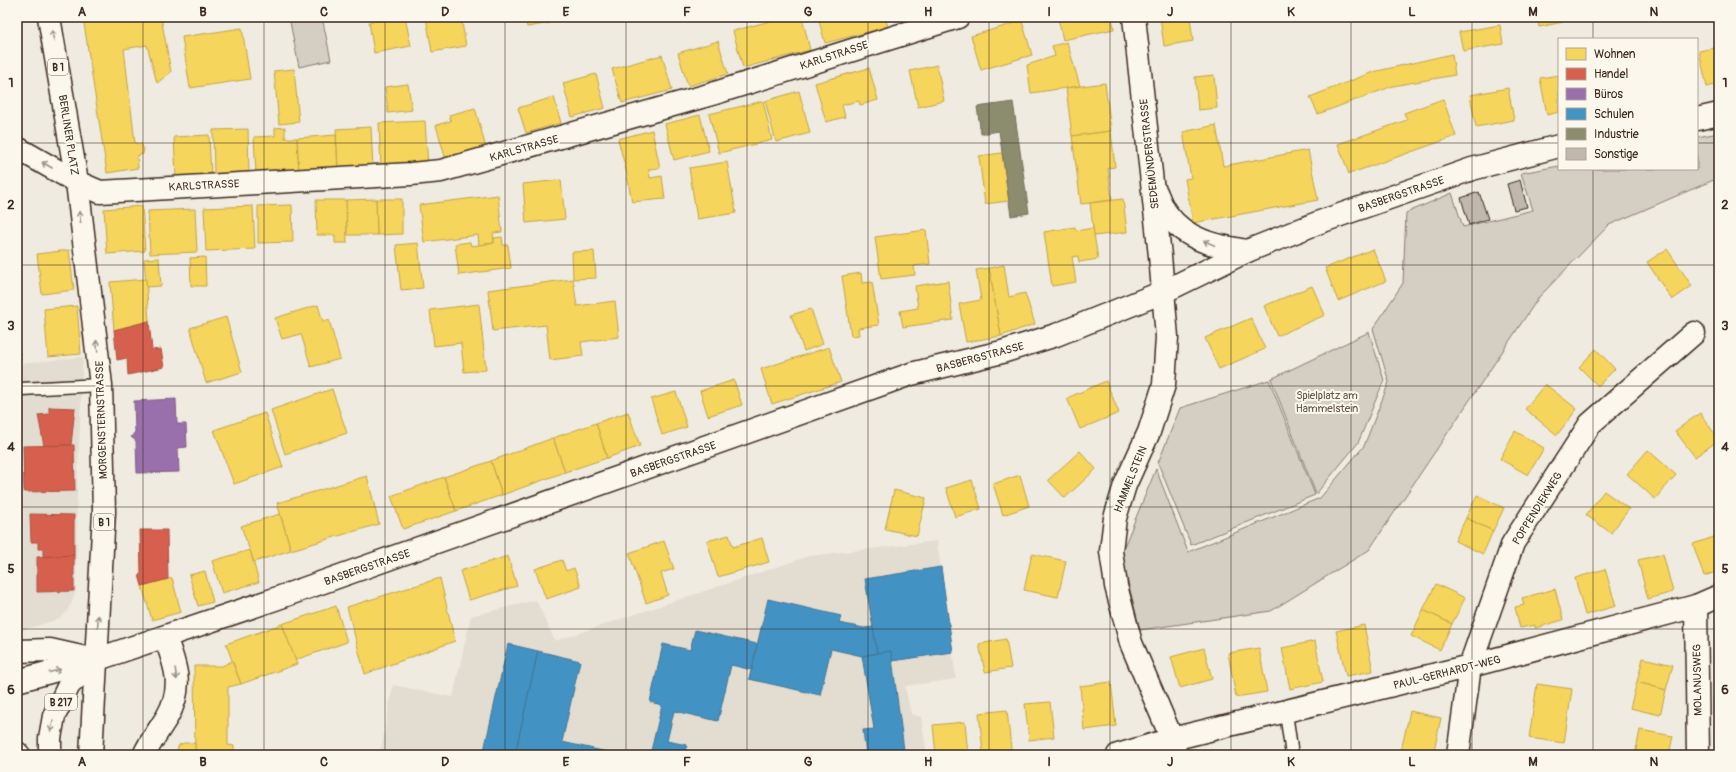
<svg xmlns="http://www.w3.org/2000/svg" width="1736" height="772" viewBox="0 0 1736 772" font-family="Pangolin,sans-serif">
  <rect width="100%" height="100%" fill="#f0ebe0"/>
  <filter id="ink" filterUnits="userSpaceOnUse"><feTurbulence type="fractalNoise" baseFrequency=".025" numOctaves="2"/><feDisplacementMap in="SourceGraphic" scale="8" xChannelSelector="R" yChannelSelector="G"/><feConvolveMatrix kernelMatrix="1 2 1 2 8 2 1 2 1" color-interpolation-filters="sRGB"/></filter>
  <g filter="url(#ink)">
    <g fill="#e2dcd1">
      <polygon points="83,357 77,490 76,590 72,602 66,613 59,619 17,632 17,364"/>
      <polygon points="937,541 956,679 905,686 911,714 921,717 927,755 380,755 393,685 453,697 471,616 536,600 555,641 809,556"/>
    </g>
    <g fill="#d5cec3" stroke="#887c70">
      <polygon points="289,17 322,17 331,60 299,67"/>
      <polygon points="1719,133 1719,180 1716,179 1609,225 1539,297 1369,550 1271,611 1140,630 1121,554 1156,469 1188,552 1320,498 1364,446 1389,382 1373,329 1403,283 1406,213 1452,193 1463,227 1533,210 1521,173 1559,166 1559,169 1697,169 1697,137"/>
      <polygon points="1369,332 1384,380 1358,443 1316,494 1271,379"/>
      <polygon points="1269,380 1315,495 1191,545 1158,463 1180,408"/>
    </g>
    <g fill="#f6d55c" stroke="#bea249">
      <polygon points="83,17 161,17 171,72 157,83 147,45 124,49 135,143 141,144 144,149 143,154 137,156 138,168 107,173"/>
      <polygon points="398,17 405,17 411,46 374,53 369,22"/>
      <polygon points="426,17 461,17 466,46 432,52"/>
      <polygon points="525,17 549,17 550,23 527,27"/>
      <polygon points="785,17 802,17 810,50 743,68 733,31"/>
      <polygon points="818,17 885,17 888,27 825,43"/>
      <polygon points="1061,17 1112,17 1114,29 1063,40 1058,18"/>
      <polygon points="1160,17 1190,17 1193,41 1164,46"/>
      <polygon points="1537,17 1562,17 1563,22 1539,27"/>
      <polygon points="1022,21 1032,55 981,70 971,36"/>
      <polygon points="1500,25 1503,44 1463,51 1459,32"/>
      <polygon points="242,28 250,79 190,88 182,37"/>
      <polygon points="718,41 728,74 688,86 678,53"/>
      <polygon points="1067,42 1080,86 1031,93 1027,65 1055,56 1052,46"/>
      <polygon points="1719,47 1719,84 1707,87 1699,51"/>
      <polygon points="1452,54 1455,75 1393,86 1318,114 1310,97 1373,72"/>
      <polygon points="662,55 672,90 622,103 612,69"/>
      <polygon points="937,65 944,101 918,107 910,71"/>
      <polygon points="869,68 878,100 860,105 859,101 842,105 845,117 826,122 815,83"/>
      <polygon points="294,69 299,122 279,124 274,71"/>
      <polygon points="596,74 605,108 572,117 563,83"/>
      <polygon points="1214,75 1217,108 1198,110 1195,77"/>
      <polygon points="1559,75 1559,112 1547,115 1540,78"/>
      <polygon points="1105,83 1111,131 1072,136 1066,88"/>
      <polygon points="408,84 412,110 388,113 385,87"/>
      <polygon points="1508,88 1514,120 1476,127 1470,95"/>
      <polygon points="799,91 810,133 776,142 765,101"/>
      <polygon points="554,97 561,123 526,133 518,108"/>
      <polygon points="1443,99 1456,136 1349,174 1338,144 1407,120 1404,113"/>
      <polygon points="763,101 772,140 719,153 709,114"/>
      <polygon points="475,108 486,148 446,160 436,125 451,121 449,115"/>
      <polygon points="700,115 709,151 674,160 665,124"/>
      <polygon points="425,121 428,166 381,168 379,123"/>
      <polygon points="1216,125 1223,166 1308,150 1318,200 1193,223 1185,179 1191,178 1183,132"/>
      <polygon points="285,127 285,138 297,138 299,172 256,174 254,137 275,136 275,128"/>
      <polygon points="371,127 373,168 338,170 336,129"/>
      <polygon points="248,129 249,174 214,175 213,130"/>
      <polygon points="652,130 660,168 649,169 650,178 662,176 665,199 632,202 626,170 618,139"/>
      <polygon points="1111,131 1115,167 1108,168 1112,200 1081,204 1072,136"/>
      <polygon points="209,135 211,176 176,177 174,137"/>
      <polygon points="336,135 338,170 299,172 297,138"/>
      <polygon points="1002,153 1009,201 985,204 979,156"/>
      <polygon points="727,162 736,213 697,219 689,168"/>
      <polygon points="561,180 565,219 526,223 523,184"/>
      <polygon points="498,195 502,232 493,233 494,243 479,245 478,235 424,242 419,205"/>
      <polygon points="376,199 402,199 402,234 377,235"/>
      <polygon points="376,199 377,235 347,235 346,200"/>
      <polygon points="1123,199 1127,232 1094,236 1090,203"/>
      <polygon points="316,200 346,200 347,243 335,243 335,235 317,235"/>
      <polygon points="292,205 293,242 258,243 258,206"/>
      <polygon points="142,206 145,251 107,254 104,209"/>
      <polygon points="253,206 255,249 206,251 204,208"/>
      <polygon points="195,209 197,252 150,254 148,211"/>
      <polygon points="1075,227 1076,231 1093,228 1098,259 1079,262 1078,256 1072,257 1076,282 1052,286 1044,232"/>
      <polygon points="926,230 930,264 914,266 915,275 881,279 875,237"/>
      <polygon points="502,237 503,245 508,245 511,268 459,275 455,244 470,242 471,246 494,243 494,238"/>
      <polygon points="418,243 423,288 401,290 396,245"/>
      <polygon points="1373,249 1386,281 1338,301 1325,268"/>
      <polygon points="1667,249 1692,286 1672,300 1647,262"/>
      <polygon points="69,250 74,290 42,294 37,254"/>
      <polygon points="594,251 596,278 573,279 572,252"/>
      <polygon points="205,257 206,286 191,286 190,258"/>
      <polygon points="159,258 161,286 146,287 144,259"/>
      <polygon points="1004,265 1009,297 1025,293 1035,324 1001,336 989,268"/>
      <polygon points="989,268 1001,336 966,342 959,304 981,300 976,270"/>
      <polygon points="861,273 862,283 872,282 879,325 858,328 859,335 851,336 842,276"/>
      <polygon points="146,279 149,321 114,330 110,282"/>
      <polygon points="573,279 577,306 615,301 619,337 581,342 583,356 550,360 546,325 493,331 488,290"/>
      <polygon points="948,281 953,320 903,327 900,311 918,308 915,286"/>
      <polygon points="1312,286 1325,315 1277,336 1264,306"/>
      <polygon points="479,304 486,370 464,372 461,343 434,346 430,310"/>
      <polygon points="318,305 323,322 329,320 340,359 311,367 301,334 282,339 275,318"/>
      <polygon points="77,306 81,354 48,357 44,309"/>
      <polygon points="811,309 823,344 804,351 791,315"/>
      <polygon points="226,317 242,372 206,383 190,328"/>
      <polygon points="1251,318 1265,349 1219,369 1205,338"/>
      <polygon points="17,336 21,360 17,360"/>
      <polygon points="829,347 841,382 772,404 761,369"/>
      <polygon points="1596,349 1615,369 1598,386 1579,367"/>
      <polygon points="734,380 742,405 708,416 700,391"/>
      <polygon points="1106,381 1119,413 1080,429 1067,398"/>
      <polygon points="1545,384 1577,409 1557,435 1525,409"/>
      <polygon points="332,389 347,433 285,454 271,410"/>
      <polygon points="676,392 687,427 662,435 651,399"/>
      <polygon points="628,412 640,446 607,458 596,423"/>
      <polygon points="265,413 283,467 234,484 214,430"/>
      <polygon points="1700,413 1719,440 1695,457 1675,431"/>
      <polygon points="596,423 607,458 565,472 553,438"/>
      <polygon points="1515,431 1544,448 1528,475 1500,459"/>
      <polygon points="553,438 565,472 502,495 491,461"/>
      <polygon points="1648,450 1676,475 1655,499 1627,474"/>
      <polygon points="1080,451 1096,469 1065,498 1048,480"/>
      <polygon points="491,461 502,495 456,511 444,477"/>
      <polygon points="1020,475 1029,506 1003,515 993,484"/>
      <polygon points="367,476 379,524 291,550 277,503"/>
      <polygon points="444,477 456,511 403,529 391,496"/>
      <polygon points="972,480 981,509 955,517 946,488"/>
      <polygon points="894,490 926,498 917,536 885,529"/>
      <polygon points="1604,491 1629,509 1611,533 1586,515"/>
      <polygon points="1477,495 1504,508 1493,531 1466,518"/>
      <polygon points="280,514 291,550 254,562 241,526"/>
      <polygon points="1466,518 1493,531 1483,554 1455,541"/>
      <polygon points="729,535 733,547 762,538 769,562 718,577 707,541"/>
      <polygon points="1717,536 1719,544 1719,571 1704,576 1693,544"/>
      <polygon points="664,541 674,569 661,573 668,595 646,603 629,553"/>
      <polygon points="250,550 259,582 222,593 212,561"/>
      <polygon points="1032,554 1066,561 1058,597 1024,590"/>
      <polygon points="1663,554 1673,592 1648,599 1638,560"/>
      <polygon points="508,556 517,586 469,600 460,571"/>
      <polygon points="562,560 566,571 574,568 581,587 546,599 535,569"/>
      <polygon points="1605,569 1616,606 1585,615 1575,578"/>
      <polygon points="205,571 213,602 198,606 189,575"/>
      <polygon points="172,578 181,612 152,620 142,586"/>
      <polygon points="440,578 455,641 365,674 347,607"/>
      <polygon points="1436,584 1465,598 1452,624 1423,610"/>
      <polygon points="1555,589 1563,620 1535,628 1535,625 1520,628 1515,607 1524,605 1522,598"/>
      <polygon points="336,606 347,642 295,660 282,624"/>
      <polygon points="1423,610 1452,624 1440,650 1411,636"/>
      <polygon points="282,624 297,664 241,684 226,644"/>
      <polygon points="1364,625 1373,671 1346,676 1336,631"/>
      <polygon points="1006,639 1011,668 985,672 979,644"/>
      <polygon points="1315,641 1323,682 1290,689 1282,648"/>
      <polygon points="1204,648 1212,679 1180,688 1171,657"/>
      <polygon points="1259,648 1267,692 1236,697 1228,653"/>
      <polygon points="1643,658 1673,665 1666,690 1637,682"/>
      <polygon points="232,661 241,684 228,687 228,745 234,746 234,755 195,755 194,666 222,666"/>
      <polygon points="1111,682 1116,726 1084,730 1080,686"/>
      <polygon points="1637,682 1666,690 1660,715 1630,708"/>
      <polygon points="1537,684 1572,689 1564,743 1529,738"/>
      <polygon points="1050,702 1054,737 1029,740 1025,704"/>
      <polygon points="1007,710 1011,749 983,752 979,713"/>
      <polygon points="1410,711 1441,718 1433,755 1400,755"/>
      <polygon points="965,722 968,755 936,755 933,725"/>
      <polygon points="1640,730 1673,736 1669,755 1635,755"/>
      <polygon points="184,743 195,743 195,755 177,755 177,750 179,745"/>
    </g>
    <g fill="#d6604d" stroke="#a8503f">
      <polygon points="149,321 152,350 161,349 164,367 128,375 127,358 117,360 114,330"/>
      <polygon points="49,407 75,408 71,445 44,446 38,415 49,414"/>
      <polygon points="74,445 75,491 24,492 23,446"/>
      <polygon points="30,514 74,515 74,555 43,557 43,549 38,549 38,542 31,542"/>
      <polygon points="140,530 167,530 168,579 142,586 139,575 141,574"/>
      <polygon points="74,555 74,591 37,592 37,557"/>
    </g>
    <polygon fill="#9970ab" stroke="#7d5b81" points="176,399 177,424 186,424 187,447 178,448 179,472 137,473 136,441 131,437 135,432 134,401"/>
    <g fill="#4393c3" stroke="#417492">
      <polygon points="941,567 953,652 892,661 891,651 877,653 865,579"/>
      <polygon points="768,599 841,616 839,623 864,628 873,627 877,653 862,656 831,649 820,695 749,679"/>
      <polygon points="695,630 757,644 752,670 731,665 718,721 674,711 667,741 687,745 685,755 650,755 662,705 650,702 663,644 690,650"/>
      <polygon points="508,644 538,651 515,755 483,755"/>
      <polygon points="538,651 580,661 562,742 621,755 515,755"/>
      <polygon points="891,651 904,750 866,755 863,730 874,729 862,656"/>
    </g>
    <polygon fill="#8c8c6e" stroke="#746f56" points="1013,102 1029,213 1011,216 999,131 981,134 977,107"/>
    <g fill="#c0b8ad" stroke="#3b2a1e">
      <polygon points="1520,180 1527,207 1514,210 1507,184"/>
      <polygon points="1479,192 1488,219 1469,225 1461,198"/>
    </g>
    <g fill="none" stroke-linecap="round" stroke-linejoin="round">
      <g stroke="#3b2a1e" stroke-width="15">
        <g id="lane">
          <polyline points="17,388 21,389 101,385"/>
          <polyline points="1286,713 1292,755"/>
        </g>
      </g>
      <g stroke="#3b2a1e" stroke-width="25">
        <g id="street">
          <polyline points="1134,17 1160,256 1167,337 1164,385 1149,432 1125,485 1115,518 1111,551 1116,586 1131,643 1172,739 1176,755"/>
          <polyline points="77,182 100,192 411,174 441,171 712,94 958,17"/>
          <path d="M 1156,192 C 1159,199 1162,208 1167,214 C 1187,241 1216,246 1247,251"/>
          <polyline points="1696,606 1698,755"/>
          <path d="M 144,755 C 150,742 159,730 167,717 C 184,688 176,666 165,637"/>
          <polyline points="1118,755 1172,739 1470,666 1696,606 1719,596"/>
          <polyline points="1458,755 1470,666 1513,543 1590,424 1694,333"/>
        </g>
      </g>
      <g stroke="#3b2a1e" stroke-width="25">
        <g id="secondary">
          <polyline points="1697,119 1719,114"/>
          <polyline points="17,148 77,182"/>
          <polyline points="95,660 275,599 911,374 1002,352 1056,335 1163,292 1247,251 1320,222 1472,169 1559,146"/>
        </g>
      </g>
      <g stroke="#3b2a1e" stroke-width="25">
        <g id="primary">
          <polyline points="49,17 77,182 101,385 104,512 91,755"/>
          <polyline points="17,651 50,650 90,659"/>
          <polyline points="17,681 94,660"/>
          <polyline points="17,753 19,755"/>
          <polyline points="50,755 50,738 54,716 69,685 95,660"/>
        </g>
      </g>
      <use href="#lane" stroke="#fbf7ec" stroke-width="12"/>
      <use href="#street" stroke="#fbf7ec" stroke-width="22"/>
      <use href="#secondary" stroke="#fbf7ec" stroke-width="22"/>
      <use href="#primary" stroke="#fbf7ec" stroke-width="22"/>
    </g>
    <defs><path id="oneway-shaft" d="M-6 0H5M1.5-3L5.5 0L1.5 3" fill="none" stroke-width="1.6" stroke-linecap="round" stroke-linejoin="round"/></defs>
    <g stroke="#9b9085">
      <use href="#oneway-shaft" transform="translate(53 36) rotate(-99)"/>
      <use href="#oneway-shaft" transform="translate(47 165) rotate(-150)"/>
      <use href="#oneway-shaft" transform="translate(80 217) rotate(-96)"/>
      <use href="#oneway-shaft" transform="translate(1209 243) rotate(-157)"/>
      <use href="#oneway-shaft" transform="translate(97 346) rotate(-97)"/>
      <use href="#oneway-shaft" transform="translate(98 621) rotate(-86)"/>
      <use href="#oneway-shaft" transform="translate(55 671) rotate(-15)"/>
      <use href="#oneway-shaft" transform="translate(176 674) rotate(82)"/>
      <use href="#oneway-shaft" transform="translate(52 726) rotate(100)"/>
    </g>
  </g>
  <path fill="none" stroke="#3b2a1e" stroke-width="1" stroke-opacity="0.55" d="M 143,17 L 143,755M 264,17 L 264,755M 385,17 L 385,755M 505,17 L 505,755M 626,17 L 626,755M 747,17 L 747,755M 868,17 L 868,755M 989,17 L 989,755M 1110,17 L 1110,755M 1231,17 L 1231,755M 1351,17 L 1351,755M 1472,17 L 1472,755M 1593,17 L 1593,39M 17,143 L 1559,143M 1697,143 L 1719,143M 1593,169 L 1593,755M 17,265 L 1719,265M 17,386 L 1719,386M 17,507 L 1719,507M 17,629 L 1719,629"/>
  <g text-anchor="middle" stroke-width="4" stroke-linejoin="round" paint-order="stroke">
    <g fill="#fbf7ec" stroke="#75685c" stroke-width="1">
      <rect x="48" y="59" width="20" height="16" rx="3"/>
      <rect x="94" y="514" width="20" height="16" rx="3"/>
      <rect x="45" y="694" width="32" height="16" rx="3"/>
    </g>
    <g font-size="10" font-weight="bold" fill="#3b2a1e">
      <text x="58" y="71">B 1</text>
      <text x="104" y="526">B 1</text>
      <text x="61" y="706">B 217</text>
    </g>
    <g font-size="11" fill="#3b2a1e" stroke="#fbf7ec">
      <text transform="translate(834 55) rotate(-18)" y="4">KARLSTRASSE</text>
      <text transform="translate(69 135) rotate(81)" y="4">BERLINER PLATZ</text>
      <text transform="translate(524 148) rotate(-16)" y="4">KARLSTRASSE</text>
      <text transform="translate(1149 154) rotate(-96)" y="4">SEDEMÜNDERSTRASSE</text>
      <text transform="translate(204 185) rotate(-3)" y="4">KARLSTRASSE</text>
      <text transform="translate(1401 194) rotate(-19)" y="4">BASBERGSTRASSE</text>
      <text transform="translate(980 357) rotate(-15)" y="4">BASBERGSTRASSE</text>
      <text transform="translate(101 420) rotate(-92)" y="4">MORGENSTERNSTRASSE</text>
      <text transform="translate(673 459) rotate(-19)" y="4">BASBERGSTRASSE</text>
      <text transform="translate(1130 479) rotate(-68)" y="4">HAMMELSTEIN</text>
      <text transform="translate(1537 508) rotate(-58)" y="4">POPPENDIEKWEG</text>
      <text transform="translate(367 567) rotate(-19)" y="4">BASBERGSTRASSE</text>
      <text transform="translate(1447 672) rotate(-14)" y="4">PAUL-GERHARDT-WEG</text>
      <text transform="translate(1697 680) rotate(-91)" y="4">MOLANUSWEG</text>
    </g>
    <g font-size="11" fill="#625347" stroke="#fbf7ec">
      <text x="1327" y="399">Spielplatz am<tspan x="1327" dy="13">Hammelstein</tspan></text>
    </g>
  </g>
  <rect width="1736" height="772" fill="none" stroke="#fbf7ec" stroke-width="44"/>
  <rect x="1558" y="38" width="140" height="132" fill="#fbf7ec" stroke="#aea59a"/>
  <rect x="1566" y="48" width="20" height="12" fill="#f6d55c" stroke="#aea59a"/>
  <text x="1594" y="58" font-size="12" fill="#3b2a1e">Wohnen</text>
  <rect x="1566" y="68" width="20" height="12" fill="#d6604d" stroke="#aea59a"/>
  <text x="1594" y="78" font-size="12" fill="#3b2a1e">Handel</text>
  <rect x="1566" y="88" width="20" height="12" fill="#9970ab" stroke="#aea59a"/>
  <text x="1594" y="98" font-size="12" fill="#3b2a1e">Büros</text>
  <rect x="1566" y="108" width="20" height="12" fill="#4393c3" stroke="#aea59a"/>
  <text x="1594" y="118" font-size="12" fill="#3b2a1e">Schulen</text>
  <rect x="1566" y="128" width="20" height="12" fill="#8c8c6e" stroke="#aea59a"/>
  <text x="1594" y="138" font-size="12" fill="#3b2a1e">Industrie</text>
  <rect x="1566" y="148" width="20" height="12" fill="#c0b8ad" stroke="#aea59a"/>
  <text x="1594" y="158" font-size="12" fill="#3b2a1e">Sonstige</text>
  <rect x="22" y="22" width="1692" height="728" fill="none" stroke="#3b2a1e" stroke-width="1.5"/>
  <g font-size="13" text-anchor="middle" font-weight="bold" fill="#3b2a1e">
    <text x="82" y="16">A</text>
    <text x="203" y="16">B</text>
    <text x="324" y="16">C</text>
    <text x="445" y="16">D</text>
    <text x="566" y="16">E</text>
    <text x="687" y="16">F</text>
    <text x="808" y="16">G</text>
    <text x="928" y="16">H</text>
    <text x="1049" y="16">I</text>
    <text x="1170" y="16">J</text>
    <text x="1291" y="16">K</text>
    <text x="1412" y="16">L</text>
    <text x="1533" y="16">M</text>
    <text x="1654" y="16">N</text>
    <text x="11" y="87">1</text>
    <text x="1725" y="87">1</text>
    <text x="11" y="209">2</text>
    <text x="1725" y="209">2</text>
    <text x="11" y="330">3</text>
    <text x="1725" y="330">3</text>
    <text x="11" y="451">4</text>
    <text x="1725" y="451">4</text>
    <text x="11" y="573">5</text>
    <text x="1725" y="573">5</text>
    <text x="11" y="694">6</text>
    <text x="1725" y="694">6</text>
    <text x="82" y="766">A</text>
    <text x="203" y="766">B</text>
    <text x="324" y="766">C</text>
    <text x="445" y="766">D</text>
    <text x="566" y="766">E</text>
    <text x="687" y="766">F</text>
    <text x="808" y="766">G</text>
    <text x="928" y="766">H</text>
    <text x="1049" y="766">I</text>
    <text x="1170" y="766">J</text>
    <text x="1291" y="766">K</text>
    <text x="1412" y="766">L</text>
    <text x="1533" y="766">M</text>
    <text x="1654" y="766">N</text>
  </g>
</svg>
